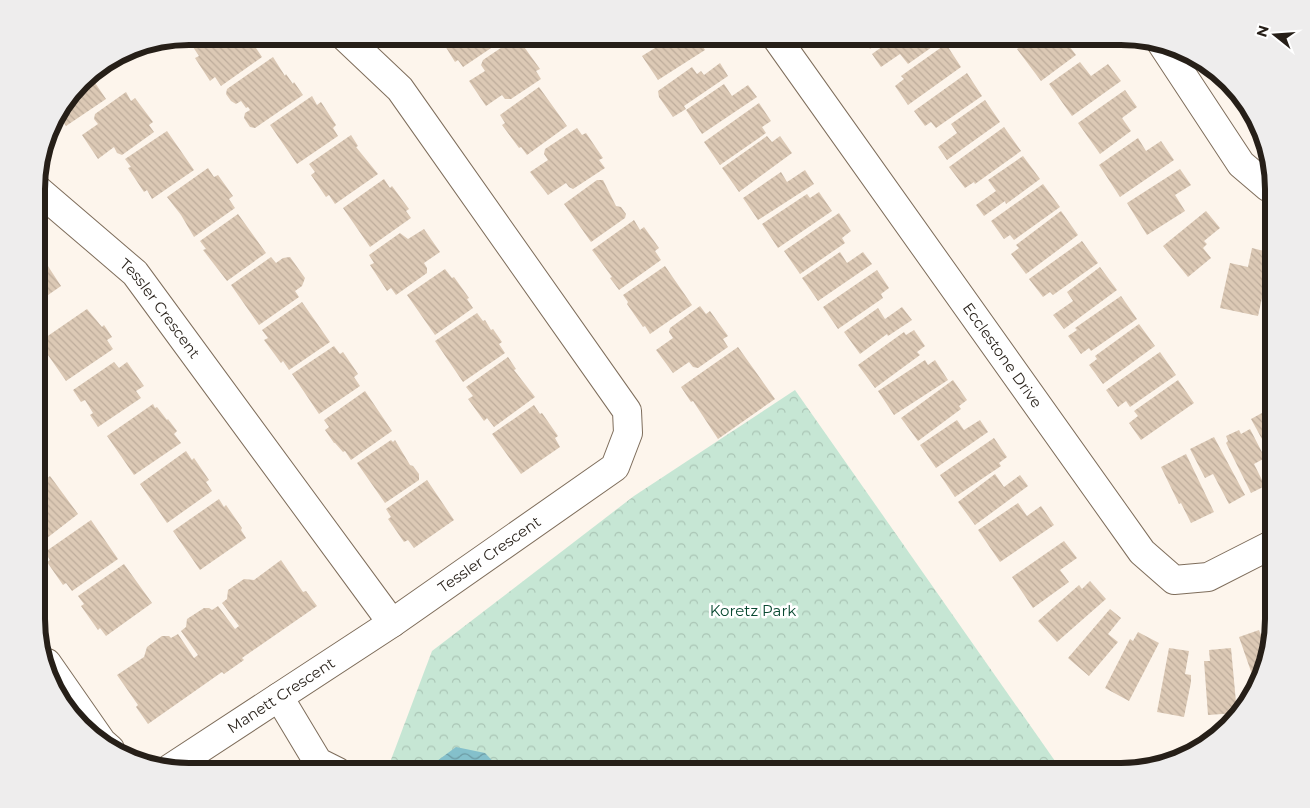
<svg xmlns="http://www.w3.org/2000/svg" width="1310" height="808" viewBox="0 0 1310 808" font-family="Montserrat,sans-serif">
  <defs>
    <pattern id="park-crowns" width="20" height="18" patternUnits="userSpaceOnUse" patternTransform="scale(1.25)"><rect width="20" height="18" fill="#c6e6d4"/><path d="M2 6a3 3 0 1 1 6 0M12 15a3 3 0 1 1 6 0" fill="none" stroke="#aac5b5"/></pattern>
    <pattern id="water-waves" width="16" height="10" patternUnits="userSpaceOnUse" patternTransform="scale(1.25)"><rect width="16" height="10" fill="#84c0cb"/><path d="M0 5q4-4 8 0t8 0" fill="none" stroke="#6c9ba4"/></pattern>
    <pattern id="building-back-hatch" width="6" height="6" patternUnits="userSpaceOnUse" patternTransform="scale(1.25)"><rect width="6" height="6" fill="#dcc9b5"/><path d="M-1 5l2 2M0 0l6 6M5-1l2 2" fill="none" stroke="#bdac9b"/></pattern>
  </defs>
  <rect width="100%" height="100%" fill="#fdf5ec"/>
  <polygon fill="url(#park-crowns)" points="795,390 1062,771 392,772 389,765 432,651 634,496"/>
  <polygon fill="url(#water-waves)" points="456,747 485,753 503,772 431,772 433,764"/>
  <g fill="url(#building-back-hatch)">
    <polygon points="189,36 196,36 184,45 179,38"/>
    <polygon points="208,36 248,36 262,57 221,86 215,77 210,81 195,58 199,56 193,47"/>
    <polygon points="439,36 501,36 503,40 463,67 458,60 455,62"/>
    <polygon points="697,36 705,50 658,80 642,56 668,40 672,47 675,45 677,48"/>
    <polygon points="861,36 888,36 870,49"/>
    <polygon points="897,36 939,36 942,40 908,64 900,54 881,67 872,54"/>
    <polygon points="1035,36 1074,36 1066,42 1076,55 1041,81 1017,49"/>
    <polygon points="514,39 519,46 522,44 540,69 536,71 541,79 511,99 505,99 502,95 486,106 469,81 485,71 481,65 483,60"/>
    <polygon points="946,44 961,67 908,105 895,86 904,79 901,76"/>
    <polygon points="273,57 285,76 286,74 293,84 294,82 303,95 255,128 250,127 244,118 245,113 250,110 248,107 246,108 241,101 236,104 231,101 226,94 227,89"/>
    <polygon points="1080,62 1091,76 1108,64 1121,81 1072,116 1049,84"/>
    <polygon points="720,63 728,76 684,106 686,109 673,117 659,97 658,91 692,67 697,74 701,71 704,75"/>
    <polygon points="967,73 982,96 936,128 931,122 925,126 914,111"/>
    <polygon points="89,74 106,99 66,126 61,119 59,120 56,116"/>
    <polygon points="724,84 732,96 748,85 757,97 702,134 686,110"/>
    <polygon points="539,87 567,126 527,155 521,147 519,148 502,125 505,123 500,115"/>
    <polygon points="1125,90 1137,107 1122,118 1131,131 1100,154 1078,123"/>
    <polygon points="126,92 131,101 135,98 153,122 149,125 154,132 122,155 117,153 114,147 98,159 82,135 98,124 94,119 95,114"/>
    <polygon points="312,96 317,105 321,102 336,125 333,128 338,136 297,164 270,125"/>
    <polygon points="985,100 1000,122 947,160 938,147 957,133 951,124"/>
    <polygon points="759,103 771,121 762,127 766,133 720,165 704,142"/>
    <polygon points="1004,127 1021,151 975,184 974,182 965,188 949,167"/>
    <polygon points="577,128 582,135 586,133 603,158 599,160 605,168 573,189 569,187 566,183 548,195 530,172 548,160 544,154 545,149"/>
    <polygon points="167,131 194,170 152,199 147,190 144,192 128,168 131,167 125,159"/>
    <polygon points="351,135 358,146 356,147 378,174 335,204 329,195 326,197 311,175 315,172 309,164"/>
    <polygon points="767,136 772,142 780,136 792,153 739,192 722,168"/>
    <polygon points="1138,138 1146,151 1161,141 1174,160 1120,197 1099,165"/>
    <polygon points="1023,156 1040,179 1006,204 1005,201 984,216 976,205 996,191 988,180"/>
    <polygon points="208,168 214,177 218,175 233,196 229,199 235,208 194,237 181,215 167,197"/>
    <polygon points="1180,169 1191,185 1175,195 1185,211 1147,235 1127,203"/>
    <polygon points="805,170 814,184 758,220 743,198 781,172 787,182"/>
    <polygon points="384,179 390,188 392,186 409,209 406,211 411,218 370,247 343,208"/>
    <polygon points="597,180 603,180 616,206 621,207 626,214 625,218 591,242 564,204"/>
    <polygon points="1043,184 1060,207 1014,240 1010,235 1004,239 991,221"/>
    <polygon points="819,192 832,211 778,248 762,224 807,194 810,198"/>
    <polygon points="1061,211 1078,235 1026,274 1011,254 1019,248 1016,245"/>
    <polygon points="1206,211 1220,228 1204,241 1207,244 1203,248 1211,258 1188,277 1163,246"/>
    <polygon points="839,213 851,231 842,238 845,243 800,274 784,251"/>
    <polygon points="238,214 266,253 227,281 203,250 206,249 200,241"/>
    <polygon points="634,220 640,230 644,227 659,248 655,251 661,260 619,290 610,278 612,277 592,250"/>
    <polygon points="424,229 440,252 424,263 427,268 427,273 396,295 391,288 387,291 370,265 374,263 369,255 400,233 408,239"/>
    <polygon points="1082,241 1098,263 1053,295 1050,292 1043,297 1029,279"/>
    <polygon points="1252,248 1272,253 1258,316 1220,308 1230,263 1248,267"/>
    <polygon points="38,251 61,286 38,302"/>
    <polygon points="840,252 847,263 863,252 872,264 818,301 802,278"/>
    <polygon points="271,257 276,263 283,258 290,257 305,278 302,286 295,291 299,297 259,325 231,285"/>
    <polygon points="665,266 692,305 650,334 645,326 643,327 627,304 628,302 623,295"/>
    <polygon points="1100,267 1117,290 1064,329 1053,315 1073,301 1067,292"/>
    <polygon points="445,269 452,278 454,277 469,298 467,299 473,308 435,335 407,295"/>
    <polygon points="877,270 889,288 881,294 883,298 838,329 823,307"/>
    <polygon points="1121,296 1137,319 1091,351 1089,348 1081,354 1068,336 1077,330 1075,328"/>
    <polygon points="302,302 330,342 289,370 283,361 281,363 264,340 268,338 262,330"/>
    <polygon points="700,306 706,314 710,311 728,336 723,339 728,347 698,368 693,367 689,362 673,373 656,350 673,338 669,332 670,328"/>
    <polygon points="902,307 912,320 888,336 887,334 860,354 844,332 878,308 885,319"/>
    <polygon points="87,309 102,327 104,325 112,337 107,340 113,349 66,381 39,342"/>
    <polygon points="477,313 483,321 485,320 491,330 493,329 502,342 499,344 505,353 463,382 435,341"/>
    <polygon points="1139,324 1155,346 1103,384 1089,365 1097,359 1095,356"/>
    <polygon points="914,330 925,346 917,352 920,355 875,388 858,365 904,332 906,335"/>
    <polygon points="334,346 340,354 343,352 358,374 354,377 360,386 319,414 292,374"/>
    <polygon points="738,347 775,399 718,439 693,401 691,402 681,387"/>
    <polygon points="1160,352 1176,375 1130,407 1126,401 1118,407 1106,390"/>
    <polygon points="508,357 516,369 514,370 535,397 494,427 487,418 484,421 468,399 473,396 466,387"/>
    <polygon points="925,360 928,365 935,360 948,380 894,415 878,391"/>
    <polygon points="114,362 119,368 127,362 144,386 136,391 141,398 98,427 90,415 93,413 85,400 81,402 73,390"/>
    <polygon points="953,380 967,400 959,406 961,409 918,441 901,418"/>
    <polygon points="1178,380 1194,403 1141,440 1129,423 1138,416 1134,411"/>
    <polygon points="365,391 392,431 351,460 345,451 343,452 335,443 334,443 325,430 329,427 324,420"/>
    <polygon points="153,404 155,408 157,407 167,420 168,419 177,431 174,434 181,443 134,475 107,436"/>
    <polygon points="534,405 540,414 542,413 558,436 555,438 560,447 521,474 492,434"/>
    <polygon points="1273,407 1273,459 1251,419"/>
    <polygon points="957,420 964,430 980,420 988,432 936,468 920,445"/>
    <polygon points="1250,429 1265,458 1254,464 1265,486 1251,493 1226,443 1228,441 1226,436 1239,430 1241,434"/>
    <polygon points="1214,437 1245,495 1229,504 1213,474 1205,478 1190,449"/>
    <polygon points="994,438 1007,457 999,463 1001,466 955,497 940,475"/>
    <polygon points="391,440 393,442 395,440 410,465 413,466 419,474 419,480 385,503 357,463"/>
    <polygon points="186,451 192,460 194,458 209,480 206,482 212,491 167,523 140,484"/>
    <polygon points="1186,454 1214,512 1191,523 1181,503 1179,504 1161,467"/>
    <polygon points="995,474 1004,487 1020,475 1028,486 975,525 958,502"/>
    <polygon points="50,476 78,514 38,545 38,485"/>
    <polygon points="427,480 454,520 414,548 408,540 404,542 388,519 391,517 386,509"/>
    <polygon points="219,499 224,507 226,505 242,528 241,530 246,538 200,570 173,531"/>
    <polygon points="1018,503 1027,516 1041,506 1054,525 1000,562 978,530"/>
    <polygon points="91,520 118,559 72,591 66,583 63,585 47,562 50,560 45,552"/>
    <polygon points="1064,541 1077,558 1060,570 1069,582 1033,608 1012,577"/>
    <polygon points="281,560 303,592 306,591 317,606 242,658 244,660 224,674 222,672 148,724 136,707 138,705 117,675 144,657 147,647 162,636 169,636 171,638 178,634 194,658 198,655 181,631 186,627 187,619 204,608 209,608 212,610 218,606 235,629 239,626 222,603 227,599 228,590 244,579 254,580"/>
    <polygon points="124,564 152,603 106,636 100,628 98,630 81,606 84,604 78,596"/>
    <polygon points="1090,581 1106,599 1057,642 1038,621 1079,585 1082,589"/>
    <polygon points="1110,609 1121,618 1108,634 1118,642 1089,676 1068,658"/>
    <polygon points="1259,630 1263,640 1271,637 1255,683 1239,637"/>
    <polygon points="1138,632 1159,643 1129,701 1105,688 1130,639 1133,641"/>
    <polygon points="1169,648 1189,651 1185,674 1191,675 1191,682 1184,717 1157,712"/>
    <polygon points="1231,648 1237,713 1208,715 1204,661 1210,661 1209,650"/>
  </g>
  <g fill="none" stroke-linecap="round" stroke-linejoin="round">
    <g stroke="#7e6d5b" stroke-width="30">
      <g id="minor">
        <path id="s1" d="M 775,36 L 1142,552 L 1174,580 L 1208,577 L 1273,544"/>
        <polyline points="1160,41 1241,164 1268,187 1273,187"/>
        <path id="s2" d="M 38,190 L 135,273 L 392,623 L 615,467 L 628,433 L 627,411 L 400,89 L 344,36"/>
        <polyline points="47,663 102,742 110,749"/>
        <polyline points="279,697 318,762 338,772"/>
        <path id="s3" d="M 169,769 L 392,623"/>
      </g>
    </g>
    <use href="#minor" stroke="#fff" stroke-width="28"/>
  </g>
  <g text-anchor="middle" stroke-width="5" stroke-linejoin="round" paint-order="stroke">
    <g font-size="15" fill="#261f18" stroke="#fff">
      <text dy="5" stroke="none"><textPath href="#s2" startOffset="171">Tessler Crescent</textPath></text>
      <text dy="5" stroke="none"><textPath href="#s1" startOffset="392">Ecclestone Drive</textPath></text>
      <text dy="5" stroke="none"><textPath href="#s2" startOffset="681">Tessler Crescent</textPath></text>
      <text dy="5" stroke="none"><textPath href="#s3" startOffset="134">Manett Crescent</textPath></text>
    </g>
    <g font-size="15" fill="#094931" stroke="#fff">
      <text x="753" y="616">Koretz Park</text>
    </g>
  </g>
  <path d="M0 0H1310V808H0ZM189 45H1121A144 144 0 0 1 1265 189V619A144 144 0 0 1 1121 763H189A144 144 0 0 1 45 619V189A144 144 0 0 1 189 45Z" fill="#eeeded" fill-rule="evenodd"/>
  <path fill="none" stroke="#261f18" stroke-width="6" d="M189 45H1121A144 144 0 0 1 1265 189V619A144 144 0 0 1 1121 763H189A144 144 0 0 1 45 619V189A144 144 0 0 1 189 45Z"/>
  <g transform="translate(1275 35) rotate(287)" stroke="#ffffff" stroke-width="4" paint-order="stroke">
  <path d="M0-4L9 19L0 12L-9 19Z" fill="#261f18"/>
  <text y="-8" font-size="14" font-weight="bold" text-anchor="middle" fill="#261f18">N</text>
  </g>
</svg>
